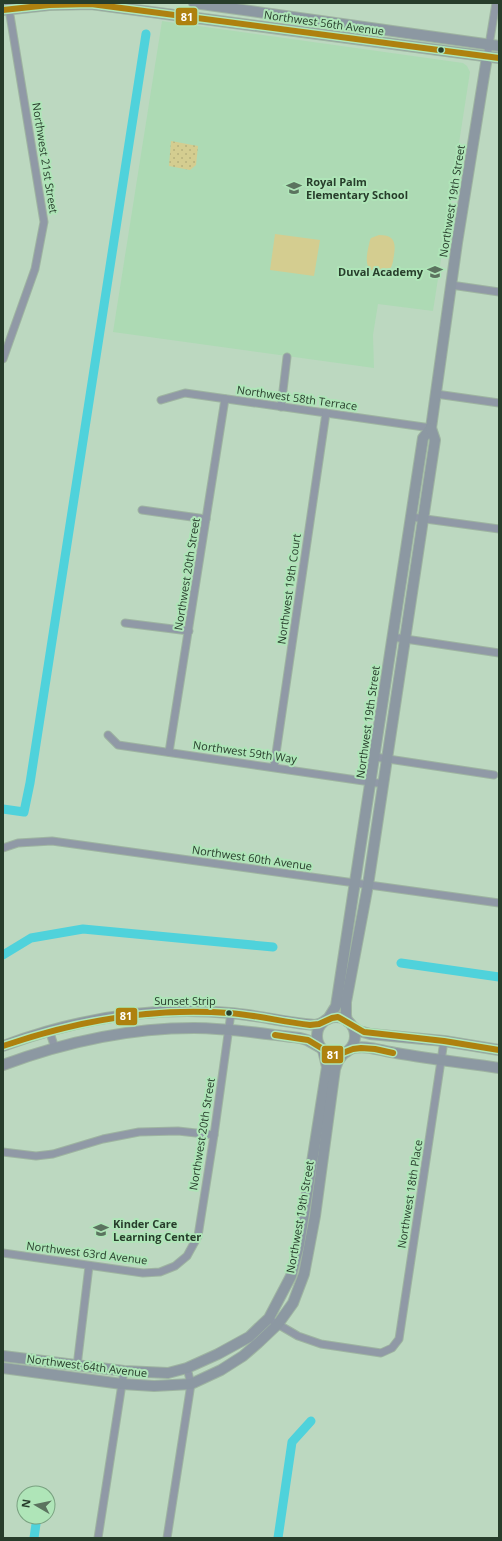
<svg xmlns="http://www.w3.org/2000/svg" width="502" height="1541" viewBox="0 0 502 1541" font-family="'Open Sans',sans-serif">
  <defs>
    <pattern id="park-dots" width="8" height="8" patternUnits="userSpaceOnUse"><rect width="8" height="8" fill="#d4cd90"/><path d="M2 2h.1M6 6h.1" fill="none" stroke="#b6b17c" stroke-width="1.8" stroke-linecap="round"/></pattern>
  </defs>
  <rect width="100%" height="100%" fill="#bcd8c0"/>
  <polygon fill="#addab4" points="162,21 463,63 467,66 470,72 433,311 378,304 373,335 374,368 113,332"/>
  <g fill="#d4cd90">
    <polygon points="275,234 320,240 314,276 270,270"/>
    <path d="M 379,235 C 394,235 396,242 394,255 C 393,260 393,266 389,270 C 386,272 380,273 377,272 C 361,270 368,250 370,240 L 371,238 Z"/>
  </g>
  <polygon fill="url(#park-dots)" points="171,141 198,146 196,165 190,170 169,166"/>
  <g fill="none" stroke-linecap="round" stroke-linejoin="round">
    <g stroke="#4fd2db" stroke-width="9">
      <polyline points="3,809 24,812 30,783 146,34"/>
      <polyline points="3,955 31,938 83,929 273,947"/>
      <polyline points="401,963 499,977"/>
      <polyline points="34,1538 37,1517"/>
      <polyline points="278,1538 292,1442 311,1421"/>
    </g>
    <g stroke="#9eb4a1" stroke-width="9">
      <g id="street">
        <polyline points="487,57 496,3"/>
        <polyline points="451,285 499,292"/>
        <polyline points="3,359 35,269 44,222 8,3"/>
        <polyline points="436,394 499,403"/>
        <polyline points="161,400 185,393 431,428"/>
        <polyline points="281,407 287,357"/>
        <polyline points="142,510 206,519"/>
        <polyline points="411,517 499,529"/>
        <polyline points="125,623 189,631"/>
        <polyline points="392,637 499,653"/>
        <polyline points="108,735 118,745 384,784"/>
        <polyline points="169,752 225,399"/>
        <polyline points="375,757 494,775"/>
        <polyline points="274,767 326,413"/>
        <polyline points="3,848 18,843 52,841 499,903"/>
        <polyline points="49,1030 55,1048"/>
        <polyline points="3,1152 36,1156 53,1154 103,1139 139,1132 178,1131 214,1135"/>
        <polyline points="3,1253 143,1273 160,1272 175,1266 187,1256 198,1236 214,1135 231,1013"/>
        <polyline points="274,1322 298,1336 321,1344 381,1353 392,1348 399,1339 444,1041"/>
        <polyline points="77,1366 89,1266"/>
        <polyline points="98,1538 124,1371"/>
        <polyline points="167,1538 191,1384 187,1368"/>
      </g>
    </g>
    <g stroke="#9eb4a1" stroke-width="12">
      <g id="secondary">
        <polyline points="194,3 499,46"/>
        <polyline points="3,10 49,5 91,4 499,58"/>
        <circle cx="336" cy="1036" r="19"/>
        <polyline points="328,1019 336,1006 338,993 423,438 431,428 457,243 487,57"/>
        <polyline points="347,1021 346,1015 346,1002 368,885 435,440 431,428"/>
        <polyline points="353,1027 359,1031 370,1034 444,1041 499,1050"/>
        <path d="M 3,1046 C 75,1019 153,1006 230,1013 C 255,1015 280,1021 305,1024 L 315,1025 L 322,1023"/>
        <path d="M 350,1049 C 365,1044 381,1051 396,1053 C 430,1059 465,1063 499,1068"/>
        <path d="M 3,1065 C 65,1042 128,1028 194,1028 C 229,1028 265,1034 300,1038 L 307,1040 L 321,1048"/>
        <polyline points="3,1356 124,1371 168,1373 187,1368 218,1354 249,1337 269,1318 291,1276 299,1245 327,1067 323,1050"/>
        <polyline points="3,1368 122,1384 154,1386 191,1384 221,1370 243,1356 258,1343 278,1324 293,1303 304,1274 315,1216 335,1069 338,1061 344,1053"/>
      </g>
    </g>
    <use href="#street" stroke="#9099a6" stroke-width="7"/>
    <use href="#secondary" stroke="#8c98a2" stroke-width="10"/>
    <g stroke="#afe5b8" stroke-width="9">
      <g id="bus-1">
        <polyline points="3,10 49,5 91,4 499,58"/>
        <polyline points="275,1035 308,1040 333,1055 340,1054 353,1049 361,1048 375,1049 393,1053"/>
        <path d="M 3,1046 C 76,1021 151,1007 229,1013 C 256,1015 283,1022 310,1025 L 319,1024 L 332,1018 L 338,1017 L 364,1032 L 444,1041 L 499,1050"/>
      </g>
    </g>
    <use href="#bus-1" stroke="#ae810f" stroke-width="6"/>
  </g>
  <defs>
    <g id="school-bare" transform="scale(1.2)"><path d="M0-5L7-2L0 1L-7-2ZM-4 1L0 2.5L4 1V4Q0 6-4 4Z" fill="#5b735f" stroke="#afe5b8" stroke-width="2.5" paint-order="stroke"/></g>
  </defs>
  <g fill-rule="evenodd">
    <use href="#school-bare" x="294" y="188"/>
    <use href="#school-bare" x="435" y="272"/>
    <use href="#school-bare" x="101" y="1230"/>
  </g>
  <g fill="#273d2b" stroke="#afe5b8" stroke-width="1.5">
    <circle cx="441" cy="50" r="3.5"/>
    <circle cx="229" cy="1013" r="3.5"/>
  </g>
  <g text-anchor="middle" stroke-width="4" stroke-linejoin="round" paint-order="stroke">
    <g font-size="11" fill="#273d2b" stroke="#afe5b8">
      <text transform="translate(324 23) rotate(8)" y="4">Northwest 56th Avenue</text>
      <text transform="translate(45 158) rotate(81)" y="4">Northwest 21st Street</text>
      <text transform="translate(452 201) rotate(-81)" y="4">Northwest 19th Street</text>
      <text transform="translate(297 398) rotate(8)" y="4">Northwest 58th Terrace</text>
      <text transform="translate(187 574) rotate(-81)" y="4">Northwest 20th Street</text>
      <text transform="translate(289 589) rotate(-82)" y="4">Northwest 19th Court</text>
      <text transform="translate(368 722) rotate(-82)" y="4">Northwest 19th Street</text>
      <text transform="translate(245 752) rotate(8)" y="4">Northwest 59th Way</text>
      <text transform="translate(252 858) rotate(8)" y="4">Northwest 60th Avenue</text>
      <text x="185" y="1005">Sunset Strip</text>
      <text transform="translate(202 1134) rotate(-81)" y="4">Northwest 20th Street</text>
      <text transform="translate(410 1194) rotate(-81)" y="4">Northwest 18th Place</text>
      <text transform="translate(300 1217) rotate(-80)" y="4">Northwest 19th Street</text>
      <text transform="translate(87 1253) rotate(7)" y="4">Northwest 63rd Avenue</text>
      <text transform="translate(87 1366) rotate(7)" y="4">Northwest 64th Avenue</text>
    </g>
    <g font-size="11" font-weight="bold" fill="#273d2b" stroke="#afe5b8" text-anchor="start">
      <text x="306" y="186">Royal Palm<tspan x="306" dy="13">Elementary School</tspan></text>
      <text x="423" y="276" text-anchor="end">Duval Academy</text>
      <text x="113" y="1228">Kinder Care<tspan x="113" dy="13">Learning Center</tspan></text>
    </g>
  </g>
  <g stroke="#afe5b8" stroke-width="1.5">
    <rect x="175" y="7" width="23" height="19" rx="4" fill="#ae810f"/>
    <rect x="115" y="1007" width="23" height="19" rx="4" fill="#ae810f"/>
    <rect x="321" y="1045" width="23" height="19" rx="4" fill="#ae810f"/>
  </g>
  <g font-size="11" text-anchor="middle" font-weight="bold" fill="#fff">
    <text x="187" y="21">81</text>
    <text x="126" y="1020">81</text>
    <text x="333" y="1059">81</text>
  </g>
  <rect width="502" height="1541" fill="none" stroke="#273d2b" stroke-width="8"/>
  <g transform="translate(36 1505) rotate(279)"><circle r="19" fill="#afe5b8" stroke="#79a280"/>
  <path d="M0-3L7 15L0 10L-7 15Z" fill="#5b735f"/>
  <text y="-6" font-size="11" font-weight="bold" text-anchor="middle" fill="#273d2b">N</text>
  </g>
</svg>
